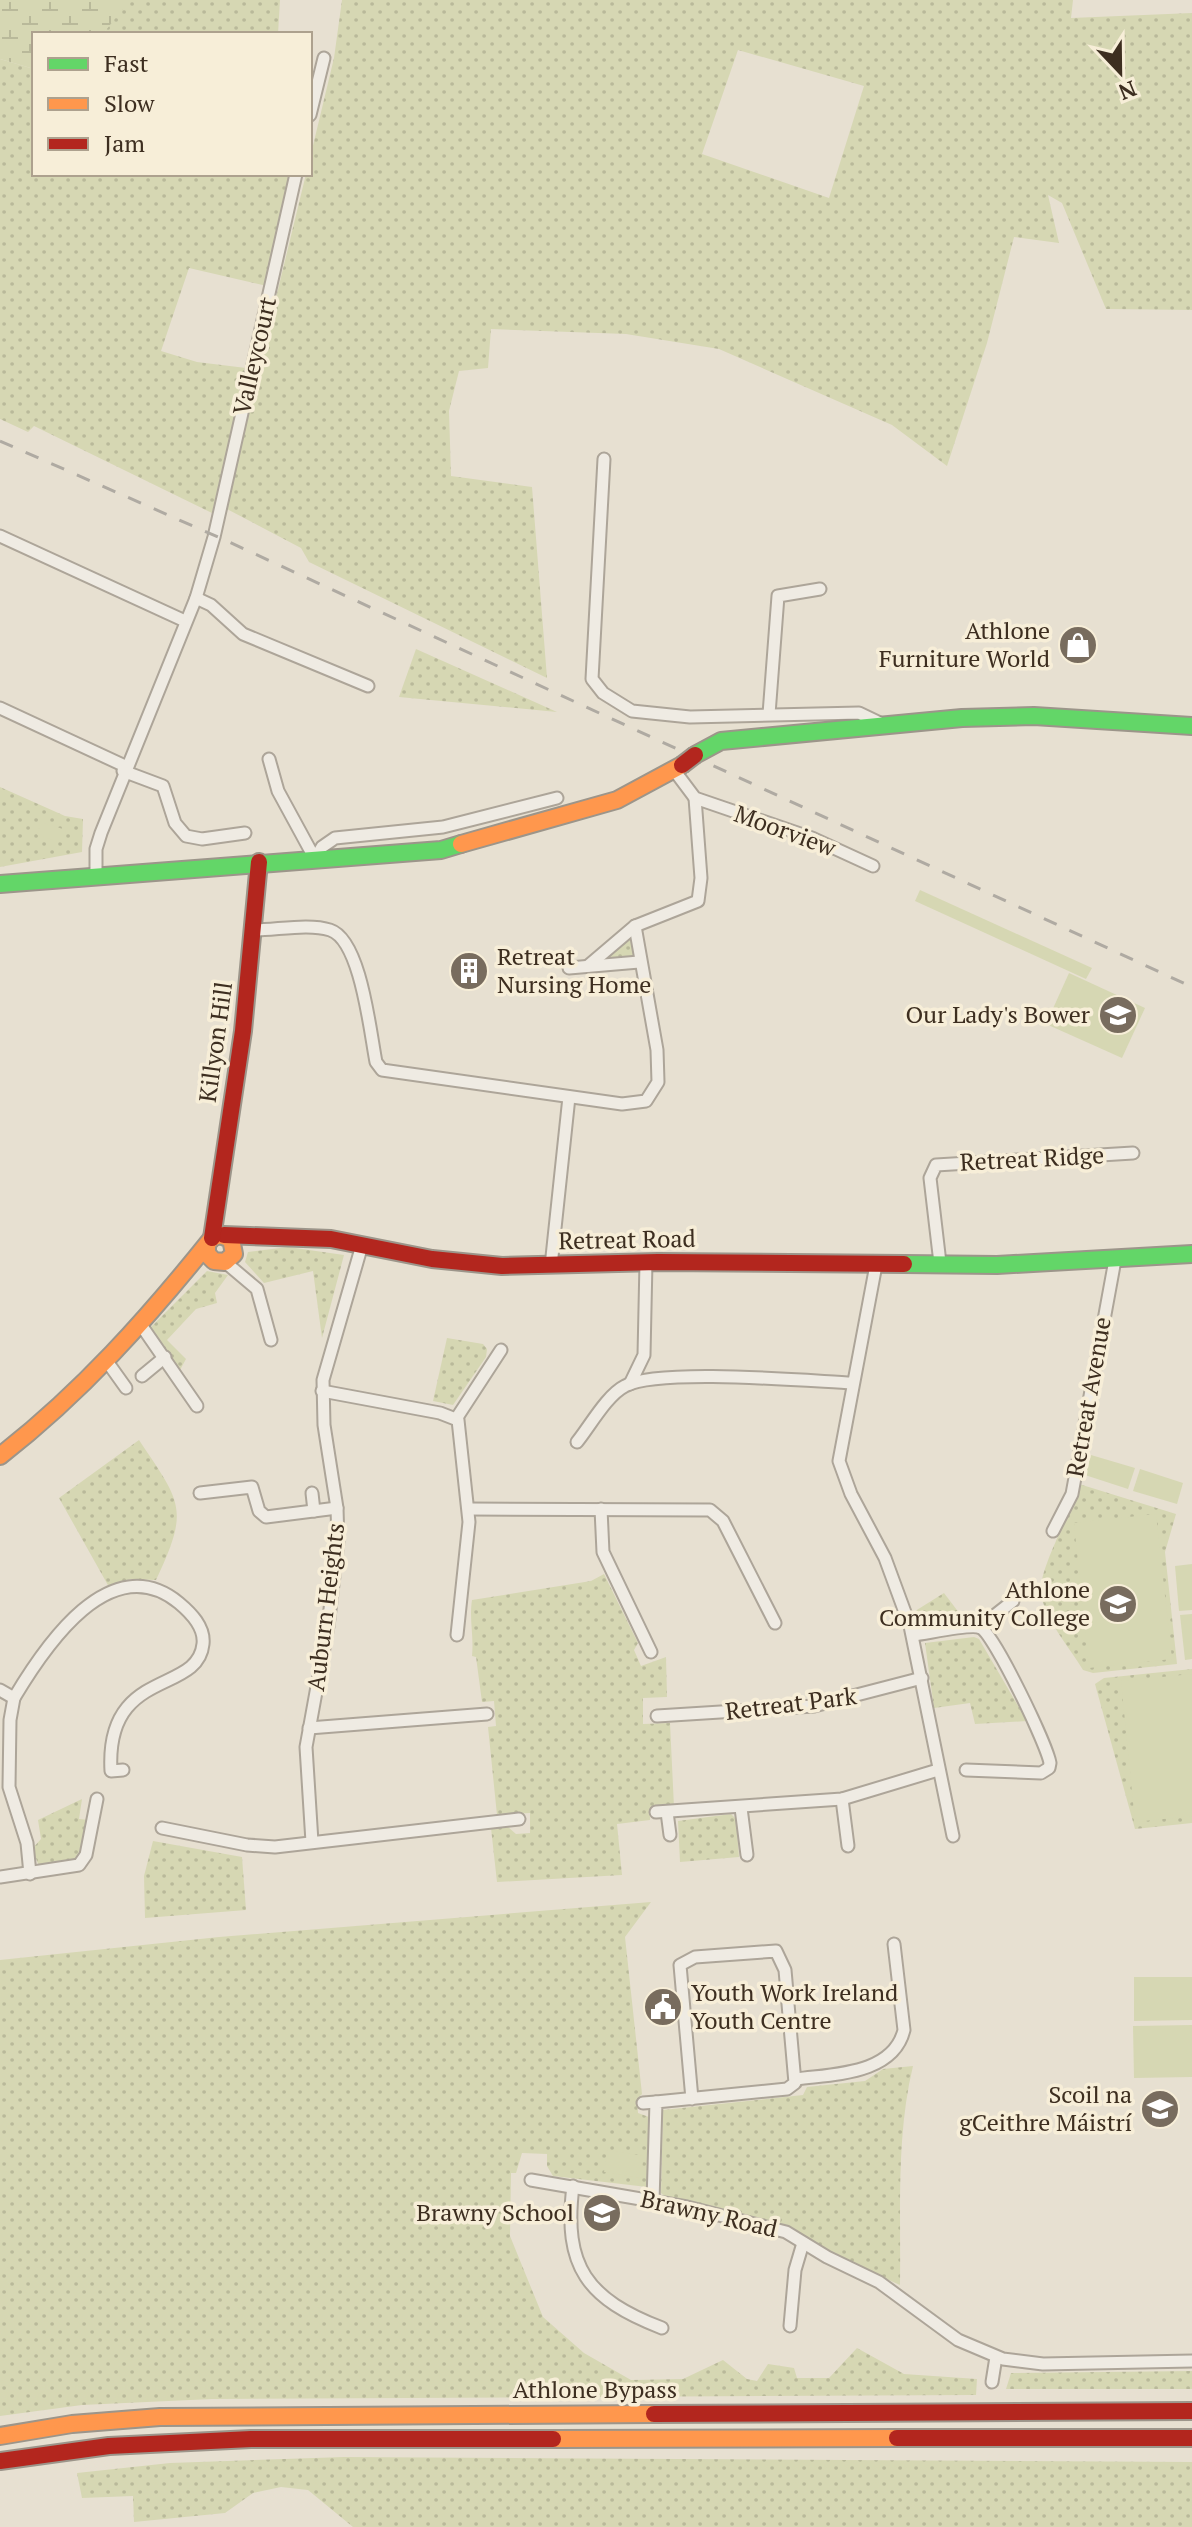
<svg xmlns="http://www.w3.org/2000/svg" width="1192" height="2527" viewBox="0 0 1192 2527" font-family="'PT Serif',serif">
  <defs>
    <pattern id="grass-dots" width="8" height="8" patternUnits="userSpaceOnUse" patternTransform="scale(2)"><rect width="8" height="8" fill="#d6d7b3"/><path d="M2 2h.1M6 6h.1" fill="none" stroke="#b9b99a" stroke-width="1.8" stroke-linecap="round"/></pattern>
    <pattern id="wetland-marsh" width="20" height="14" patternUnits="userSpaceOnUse" patternTransform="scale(2)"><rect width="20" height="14" fill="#d6d7b3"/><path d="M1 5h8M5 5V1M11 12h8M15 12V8" fill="none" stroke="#b9b99a"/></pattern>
  </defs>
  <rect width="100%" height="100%" fill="#e7e0d1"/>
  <g fill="url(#grass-dots)" fill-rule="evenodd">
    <polygon points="126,0 280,0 278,34 103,34"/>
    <path d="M 342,0 L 1073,0 L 1071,18 L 1192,13 L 1192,310 L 1106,309 L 1062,203 L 1048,195 L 1059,243 L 1014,237 L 987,343 L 947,466 L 892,425 L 719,349 L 626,334 L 491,329 L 488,368 L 459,371 L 449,411 L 451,476 L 532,487 L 547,678 L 309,562 L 301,548 L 225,508 L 306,174 L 310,174 L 310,158 L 334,58 ZM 738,50 L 864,86 L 829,198 L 702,154 Z"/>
    <polygon points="0,59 34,69 34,174 289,174 267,286 189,268 161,351 197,362 246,368 212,513 34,426 28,432 0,419"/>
    <polygon points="416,649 557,712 399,697"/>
    <polygon points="0,787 65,816 83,819 82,852 0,867"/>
    <polygon points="635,926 639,962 588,966"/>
    <polygon points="288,1247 344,1255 322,1338 313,1271 264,1283 245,1262 248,1252"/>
    <polygon points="207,1271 228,1275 215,1293 217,1303 196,1309 167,1340 186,1359 180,1370 150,1328"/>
    <polygon points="447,1338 483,1344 487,1349 486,1357 453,1405 433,1401"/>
    <path d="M 139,1440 C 181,1503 190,1508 156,1580 L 131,1579 L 109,1587 L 59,1498 Z"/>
    <path d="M 1079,1484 L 1176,1514 L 1165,1552 L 1177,1664 L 1093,1673 L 1083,1670 C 1070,1648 1043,1617 1041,1592 C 1039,1567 1072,1513 1079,1484 Z"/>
    <path d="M 604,1574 L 638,1643 L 634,1650 L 641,1666 L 666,1657 L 667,1697 L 643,1698 L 643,1724 L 670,1723 L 674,1807 L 650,1808 L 650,1820 L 617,1824 L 622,1875 L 497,1882 L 491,1828 L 507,1826 L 516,1834 L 530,1833 L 530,1813 L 497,1815 L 488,1727 L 496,1726 L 494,1701 L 482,1702 L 476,1657 L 472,1656 C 474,1635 469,1620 472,1600 L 591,1581 Z"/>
    <polygon points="944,1593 966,1622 915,1624 912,1613"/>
    <polygon points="974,1637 979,1639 1027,1721 975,1724 970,1703 934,1708 925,1643"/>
    <polygon points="1192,1669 1192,1823 1135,1829 1095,1684 1104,1678"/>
    <polygon points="82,1799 79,1819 89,1820 76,1861 39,1866 32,1849 41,1839 38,1820"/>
    <polygon points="731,1814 736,1819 739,1857 680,1862 678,1821"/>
    <polygon points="153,1841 242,1857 246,1910 145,1918 144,1876"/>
    <polygon points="651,1902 625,1937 642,2094 637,2099 638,2113 649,2117 647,2187 553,2176 547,2166 547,2154 522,2153 516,2173 511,2173 510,2236 543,2317 584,2353 631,2380 683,2379 723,2360 747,2379 757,2381 768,2364 794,2368 797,2378 829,2378 857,2348 904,2374 977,2379 976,2395 212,2399 82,2405 0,2416 0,1960 219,1937"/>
    <path d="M 913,2066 C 896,2136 901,2213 900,2285 L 824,2251 L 795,2230 L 665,2197 L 661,2193 L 663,2110 L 803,2095 L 807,2087 L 865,2081 L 883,2069 Z"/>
    <polygon points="1192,2371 1192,2389 1006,2389 1011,2373"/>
    <polygon points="344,2457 1192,2462 1192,2527 353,2527 308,2490 281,2487 253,2493 225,2513 134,2522 133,2496 82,2498 77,2473 170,2463"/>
  </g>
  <polygon fill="url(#wetland-marsh)" points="0,0 126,0 127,3 103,34 34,34 34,69 0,59"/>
  <g fill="#d6d7b3">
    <polygon points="41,822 66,830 63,843 37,835"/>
    <polygon points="920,890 1092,968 1086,979 915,901"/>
    <polygon points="1069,973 1145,1008 1122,1058 1046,1024"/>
    <polygon points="1091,1455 1135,1468 1128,1489 1085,1475"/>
    <polygon points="1140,1469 1183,1483 1177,1504 1133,1491"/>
    <polygon points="1156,1514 1172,1659 1089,1668 1074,1523"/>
    <polygon points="1192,1564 1192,1610 1179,1611 1175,1566"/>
    <polygon points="1192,1614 1192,1659 1185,1660 1180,1615"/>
    <polygon points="1192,1674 1192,1816 1135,1822 1121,1681"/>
    <polygon points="1134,1977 1192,1977 1192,2020 1134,2021"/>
    <polygon points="1192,2025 1192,2077 1134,2078 1133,2026"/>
    <polygon points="608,2150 644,2156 640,2178 604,2172"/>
  </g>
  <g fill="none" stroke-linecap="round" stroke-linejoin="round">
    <g stroke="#ada599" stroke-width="15">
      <g id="street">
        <polyline points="310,115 324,58"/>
        <polyline points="604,459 592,679 603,693 632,711 690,717 859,713 882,724"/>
        <polyline points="0,536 185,621"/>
        <polyline points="196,598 211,605 243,634 368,686"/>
        <polyline points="0,708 125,766"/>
        <polyline points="769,714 778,596 820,589"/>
        <polyline points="269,759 278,791 315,859"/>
        <polyline points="674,770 695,798 812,838 873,866"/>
        <polyline points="123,771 163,786 175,823 186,836 202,839 245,833"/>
        <polyline points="315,859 322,847 335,838 443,827 557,798"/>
        <polyline points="96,876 96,849 101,833 196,598 214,537 296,174"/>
        <path d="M 255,930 C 277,930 309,923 330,930 C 361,940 370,1032 376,1062 L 382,1070 L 622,1104 L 646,1101 L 658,1082 L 657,1050 L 635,926"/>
        <polyline points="588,966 635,926 698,901 701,878 695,798"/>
        <polyline points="569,968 639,962"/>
        <polyline points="225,1262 257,1289 271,1340"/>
        <polyline points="940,1263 930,1178 936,1165 1133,1153"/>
        <polyline points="876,1265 839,1461 851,1494 885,1558 910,1626 953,1836"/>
        <polyline points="551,1266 569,1097"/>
        <polyline points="141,1325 197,1406"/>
        <polyline points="106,1360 126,1388"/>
        <polyline points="142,1376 165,1357"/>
        <polyline points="630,1384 644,1355 646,1262"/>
        <polyline points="322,1391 440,1413 458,1420 469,1522 457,1635"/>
        <polyline points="456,1419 501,1350"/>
        <path d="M 577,1442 C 590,1426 607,1395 625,1386 C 659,1368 808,1381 852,1383"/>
        <polyline points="200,1493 252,1487 259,1511 266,1517 337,1508"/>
        <polyline points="312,1493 314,1511"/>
        <polyline points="469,1509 710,1510 723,1521 775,1623"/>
        <polyline points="601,1509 603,1552 651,1652"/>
        <polyline points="1053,1531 1072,1494 1115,1260"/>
        <polyline points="980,1627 1013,1601"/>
        <path d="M 913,1635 C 926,1634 971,1623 981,1628 C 995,1636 1047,1745 1050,1763 L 1049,1768 L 1041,1773 L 966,1770"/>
        <path d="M 0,1690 L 14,1698 C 45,1646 111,1547 179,1603 C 191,1613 205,1627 203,1644 C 198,1695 105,1667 111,1771 L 123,1770"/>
        <polyline points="14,1698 10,1720 9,1787 27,1843 30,1874"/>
        <polyline points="657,1716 814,1706 922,1678"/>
        <polyline points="309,1728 487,1714"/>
        <polyline points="842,1799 848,1846"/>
        <polyline points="741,1808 747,1855"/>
        <polyline points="656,1812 842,1799 938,1770"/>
        <polyline points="667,1812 670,1835"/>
        <polyline points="162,1828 247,1845 275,1847 519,1819"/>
        <polyline points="312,1842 306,1747 328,1626 338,1542 337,1508 324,1425 323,1380 362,1245"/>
        <polyline points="0,1877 79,1865 86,1855 97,1799"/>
        <path d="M 797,2079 C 832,2074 893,2075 904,2030 L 894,1944"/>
        <polyline points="643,2103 656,2102"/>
        <polyline points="531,2180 687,2207 786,2232 827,2257 879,2282 958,2340 1003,2359 1043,2364 1192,2361"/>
        <path d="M 573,2186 C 563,2267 587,2299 662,2328"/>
        <polyline points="653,2201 656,2102 787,2089 795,2083 785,1970 776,1951 695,1957 680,1965 692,2099"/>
        <polyline points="790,2326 795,2270 803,2243"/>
        <polyline points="992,2382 996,2357"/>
      </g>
    </g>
    <g stroke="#9c958a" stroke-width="20">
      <g id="fast">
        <polyline points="695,755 721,741 962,718 1034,716 1192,726"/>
        <polyline points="0,884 441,850 461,844"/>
        <polyline points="904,1264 997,1265 1192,1254"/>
      </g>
    </g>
    <g stroke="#9c958a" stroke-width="20">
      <g id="slow">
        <polyline points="461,844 617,800 682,765"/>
        <path d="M 0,1456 C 81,1393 148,1318 212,1238 L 220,1235 L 231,1239 L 234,1254 L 225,1262 L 214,1261 L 207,1254 L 207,1245"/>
        <polyline points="0,2436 72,2424 160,2417 654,2414"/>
        <polyline points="553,2439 897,2438"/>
      </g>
    </g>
    <g stroke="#9c958a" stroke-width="20">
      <g id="jam">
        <polyline points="224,1235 331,1239 432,1259 502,1266 658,1262 904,1264"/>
        <polyline points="212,1238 243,1031 259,862"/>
        <polyline points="654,2414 1192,2411"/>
        <polyline points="897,2438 1192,2438"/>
        <polyline points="0,2461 109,2446 251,2439 553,2439"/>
      </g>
    </g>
    <use href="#street" stroke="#efebe3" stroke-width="11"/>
    <use href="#fast" stroke="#63d668" stroke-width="16"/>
    <use href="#slow" stroke="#ff974d" stroke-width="16"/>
    <use href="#jam" stroke="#b3261e" stroke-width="16"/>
    <polyline stroke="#afaaa2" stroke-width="3" stroke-dasharray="14 14" stroke-linecap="butt" points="0,441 227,541 1192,987"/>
    <g stroke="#9c958a" stroke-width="20" stroke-linecap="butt">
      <polyline id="jam-bridge" points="682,765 695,755"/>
    </g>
    <use href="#jam-bridge" stroke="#b3261e" stroke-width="16"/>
  </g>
  <defs>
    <g id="shop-disc" transform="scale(2)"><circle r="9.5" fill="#786c5e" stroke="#f7eed8"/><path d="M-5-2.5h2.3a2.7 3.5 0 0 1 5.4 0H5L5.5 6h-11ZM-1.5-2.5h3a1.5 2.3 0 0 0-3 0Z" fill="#fff"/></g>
    <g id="building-disc" transform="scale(2)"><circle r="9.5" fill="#786c5e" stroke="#f7eed8"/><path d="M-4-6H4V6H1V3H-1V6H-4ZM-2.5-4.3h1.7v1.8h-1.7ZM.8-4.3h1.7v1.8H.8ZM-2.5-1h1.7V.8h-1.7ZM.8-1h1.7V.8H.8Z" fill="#fff"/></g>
    <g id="school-disc" transform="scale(2)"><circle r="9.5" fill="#786c5e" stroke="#f7eed8"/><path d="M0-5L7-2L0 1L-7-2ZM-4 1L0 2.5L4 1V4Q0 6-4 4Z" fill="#fff"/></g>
    <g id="civic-disc" transform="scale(2)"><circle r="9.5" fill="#786c5e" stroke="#f7eed8"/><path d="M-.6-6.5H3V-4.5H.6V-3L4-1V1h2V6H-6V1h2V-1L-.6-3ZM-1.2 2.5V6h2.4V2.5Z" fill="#fff"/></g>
  </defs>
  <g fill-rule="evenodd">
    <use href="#shop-disc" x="1078" y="645"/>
    <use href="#building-disc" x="469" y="971"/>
    <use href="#school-disc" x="1118" y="1015"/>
    <use href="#school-disc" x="1118" y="1604"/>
    <use href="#civic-disc" x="663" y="2007"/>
    <use href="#school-disc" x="1160" y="2109"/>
    <use href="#school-disc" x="602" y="2213"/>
  </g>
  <g text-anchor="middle" stroke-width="7" stroke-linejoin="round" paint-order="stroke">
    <g font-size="24" fill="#3d2e20" stroke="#f7eed8">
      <text transform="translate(255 356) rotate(-77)" y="8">Valleycourt</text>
      <text transform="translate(785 831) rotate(20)" y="8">Moorview</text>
      <text transform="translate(216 1042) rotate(-82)" y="8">Killyon Hill</text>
      <text transform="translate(1032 1159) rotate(-3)" y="8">Retreat Ridge</text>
      <text transform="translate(627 1240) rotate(-1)" y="8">Retreat Road</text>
      <text transform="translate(1089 1397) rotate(-80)" y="8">Retreat Avenue</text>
      <text transform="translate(326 1607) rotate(-83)" y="8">Auburn Heights</text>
      <text transform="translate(791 1704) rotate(-7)" y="8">Retreat Park</text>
      <text transform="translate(709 2214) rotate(13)" y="8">Brawny Road</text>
      <text x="595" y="2398">Athlone Bypass</text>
    </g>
    <g font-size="24" fill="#3d2e20" stroke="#f7eed8" text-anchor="end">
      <text x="1050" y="639">Athlone<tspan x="1050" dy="28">Furniture World</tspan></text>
      <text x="497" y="965" text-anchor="start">Retreat<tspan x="497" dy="28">Nursing Home</tspan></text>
      <text x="1090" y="1023">Our Lady's Bower</text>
      <text x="1090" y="1598">Athlone<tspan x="1090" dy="28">Community College</tspan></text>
      <text x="691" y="2001" text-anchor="start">Youth Work Ireland<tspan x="691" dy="28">Youth Centre</tspan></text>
      <text x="1132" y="2103">Scoil na<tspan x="1132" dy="28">gCeithre Máistrí</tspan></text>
      <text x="574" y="2221">Brawny School</text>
    </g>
  </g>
  <rect x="32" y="32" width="280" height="144" fill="#f7eed8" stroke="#ada18e" stroke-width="2"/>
  <rect x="48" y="58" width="40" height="12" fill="#63d668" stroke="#ada18e" stroke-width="2"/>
  <text x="104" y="72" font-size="24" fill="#3d2e20">Fast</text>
  <rect x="48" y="98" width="40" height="12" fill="#ff974d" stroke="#ada18e" stroke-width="2"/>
  <text x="104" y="112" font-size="24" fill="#3d2e20">Slow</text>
  <rect x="48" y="138" width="40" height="12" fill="#b3261e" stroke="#ada18e" stroke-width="2"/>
  <text x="104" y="152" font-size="24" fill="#3d2e20">Jam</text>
  <g transform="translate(1120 72) rotate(158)" stroke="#f7eed8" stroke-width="6" paint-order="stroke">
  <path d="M0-6L14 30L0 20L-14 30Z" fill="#3d2e20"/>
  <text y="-12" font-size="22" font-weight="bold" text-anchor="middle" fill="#3d2e20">N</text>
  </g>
</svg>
